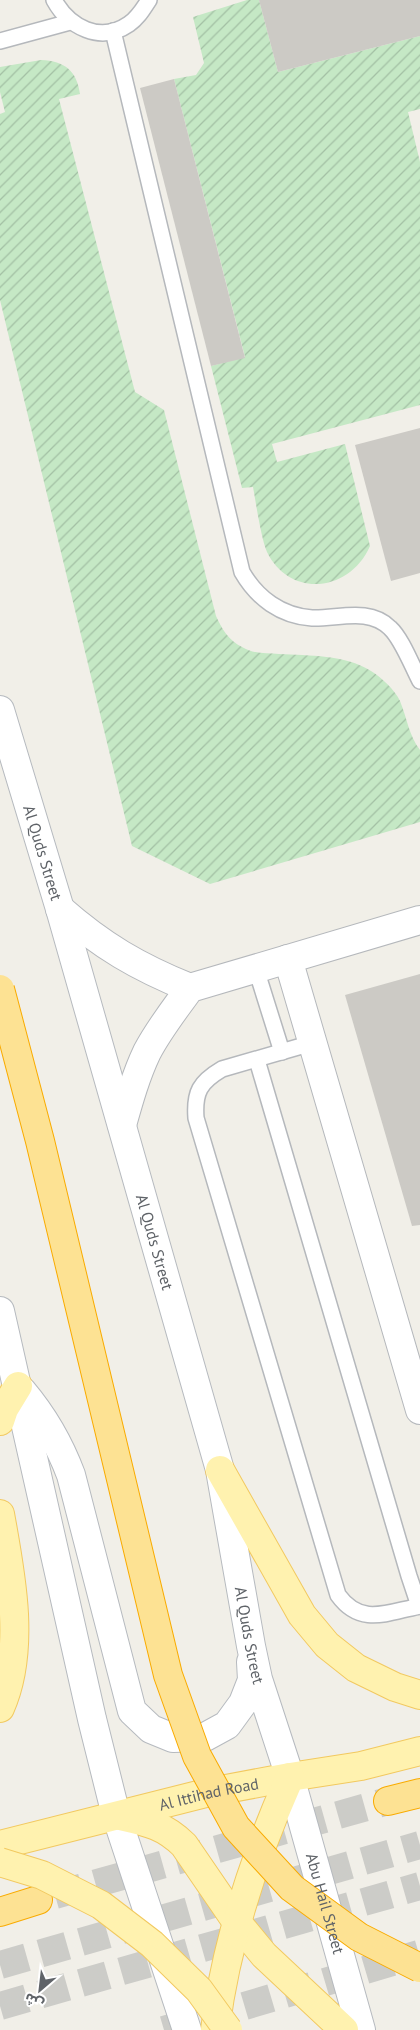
<svg xmlns="http://www.w3.org/2000/svg" width="420" height="2030" viewBox="0 0 420 2030" font-family="'PT Sans','Noto Sans Arabic',sans-serif">
  <defs>
    <pattern id="garden-furrows" width="10" height="10" patternUnits="userSpaceOnUse" patternTransform="scale(1.25)"><rect width="10" height="10" fill="#c5e8c5"/><path d="M-1 1l2-2M0 10L10 0M9 11l2-2" fill="none" stroke="#a3c0a4"/></pattern>
  </defs>
  <rect width="100%" height="100%" fill="#f1efe8"/>
  <g fill="url(#garden-furrows)">
    <path d="M 247,0 L 259,0 L 278,72 L 420,36 L 420,109 L 408,112 L 420,162 L 420,405 L 272,444 L 277,462 L 345,444 L 370,546 C 350,592 290,599 267,552 C 261,538 256,503 253,487 L 242,488 L 211,366 L 245,357 L 174,79 L 196,75 L 204,63 L 193,17 Z"/>
    <path d="M 41,60 C 65,61 77,71 80,94 L 59,99 L 135,392 L 164,410 L 216,616 C 222,629 228,640 242,647 C 253,654 266,653 279,654 C 310,656 344,654 371,671 C 382,678 395,690 400,701 C 407,718 409,736 420,750 L 420,822 L 210,884 L 132,846 L 0,300 L 0,114 L 5,112 L 0,92 L 0,67 Z"/>
  </g>
  <g fill="#cccac5">
    <polygon points="259,0 420,0 420,36 278,72"/>
    <polygon points="174,79 245,358 211,366 140,88"/>
    <polygon points="420,428 420,573 391,581 355,445"/>
    <polygon points="420,974 420,1225 412,1226 345,995"/>
  </g>
  <g fill="none" stroke-linecap="round" stroke-linejoin="round">
    <g stroke="#ccccc8" stroke-width="28" stroke-dasharray="28 14" stroke-linecap="butt">
      <polyline points="55,1895 388,1801"/>
      <polyline points="0,1965 420,1845"/>
      <polyline points="0,2006 420,1886"/>
      <polyline points="164,2030 419,1954"/>
    </g>
    <g stroke="#b5b8bc" stroke-width="18">
      <g id="service">
        <path d="M 54,0 C 69,27 100,44 129,24 C 138,18 143,9 149,0"/>
        <path d="M 113,31 L 242,572 C 257,598 281,616 312,618 C 338,619 369,607 390,628 C 402,639 412,666 420,681"/>
        <polyline points="0,41 70,22"/>
        <polyline points="256,969 282,1052"/>
        <path d="M 312,1043 L 222,1069 C 200,1082 194,1092 196,1118 L 338,1595 C 361,1627 388,1612 420,1606"/>
        <polyline points="257,1060 409,1576 419,1606"/>
      </g>
    </g>
    <g stroke="#b5b8bc" stroke-width="30">
      <g id="minor">
        <path d="M 60,909 C 102,946 138,967 190,988"/>
        <polyline points="288,959 420,1410"/>
        <path d="M 122,1125 C 129,1100 136,1075 147,1052 C 159,1029 175,1009 190,988 L 420,920"/>
      </g>
    </g>
    <g stroke="#b6babf" stroke-width="30">
      <g id="secondary">
        <path id="s1" d="M 0,710 L 60,909 L 220,1470 L 251,1646 L 258,1679 L 290,1777 L 361,2030"/>
        <polyline points="0,1311 92,1719 116,1815 187,2030"/>
        <path d="M 22,1391 C 44,1417 59,1443 71,1475 L 132,1711 L 151,1729 L 173,1738 L 205,1737 L 227,1725 L 243,1703 L 252,1680 L 251,1662"/>
      </g>
    </g>
    <g stroke="#f2c960" stroke-width="30">
      <g id="primary">
        <polyline points="0,1421 4,1409 18,1386"/>
        <polyline points="220,1470 302,1615 327,1645 356,1668 395,1687 420,1695"/>
        <path d="M 0,1514 C 11,1574 26,1650 0,1708"/>
        <path d="M 120,1816 C 147,1822 164,1825 184,1845 L 236,1921 L 264,1955 L 344,2030"/>
        <path id="s2" d="M 0,1845 L 210,1792 L 290,1777 L 361,1766 L 420,1751"/>
        <path d="M 215,2030 C 226,1941 254,1858 290,1777"/>
      </g>
    </g>
    <g stroke="#f9ab00" stroke-width="30">
      <g id="motorway">
        <polyline points="388,1801 420,1793"/>
        <polyline points="0,1912 38,1900"/>
      </g>
    </g>
    <use href="#service" stroke="#fff" stroke-width="15"/>
    <use href="#minor" stroke="#fff" stroke-width="28"/>
    <use href="#secondary" stroke="#fff" stroke-width="28"/>
    <use href="#primary" stroke="#fff2af" stroke-width="28"/>
    <use href="#motorway" stroke="#fde293" stroke-width="28"/>
    <g stroke="#f2c960" stroke-width="30" stroke-linecap="butt">
      <polyline id="primary-bridge" points="0,1862 42,1875 101,1905 152,1944 199,1990 228,2030"/>
    </g>
    <g stroke="#f9ab00" stroke-width="30" stroke-linecap="butt">
      <polyline id="motorway-bridge" points="0,989 40,1141 168,1675 197,1756 236,1827 292,1888 359,1937 420,1968"/>
    </g>
    <use href="#primary-bridge" stroke="#fff2af" stroke-width="28"/>
    <use href="#motorway-bridge" stroke="#fde293" stroke-width="28"/>
  </g>
  <g text-anchor="middle" stroke-width="4" stroke-linejoin="round" paint-order="stroke">
    <g font-size="16" fill="#5f6368" stroke="#fff">
      <text dy="6" stroke="none"><textPath href="#s1" startOffset="149">Al Quds Street</textPath></text>
      <text dy="6" stroke="none"><textPath href="#s1" startOffset="554">Al Quds Street</textPath></text>
      <text dy="6" stroke="none"><textPath href="#s1" startOffset="959">Al Quds Street</textPath></text>
      <text dy="6" stroke="none"><textPath href="#s2" startOffset="215">Al Ittihad Road</textPath></text>
      <text dy="6" stroke="none"><textPath href="#s1" startOffset="1238">Abu Hail Street</textPath></text>
    </g>
  </g>
  <g transform="translate(40 1990) rotate(208)" stroke="#ffffff" stroke-width="4" paint-order="stroke">
  <path d="M0-4L9 19L0 12L-9 19Z" fill="#5f6368"/>
  <text y="-8" font-size="14" font-weight="bold" text-anchor="middle" fill="#5f6368">ش</text>
  </g>
</svg>
